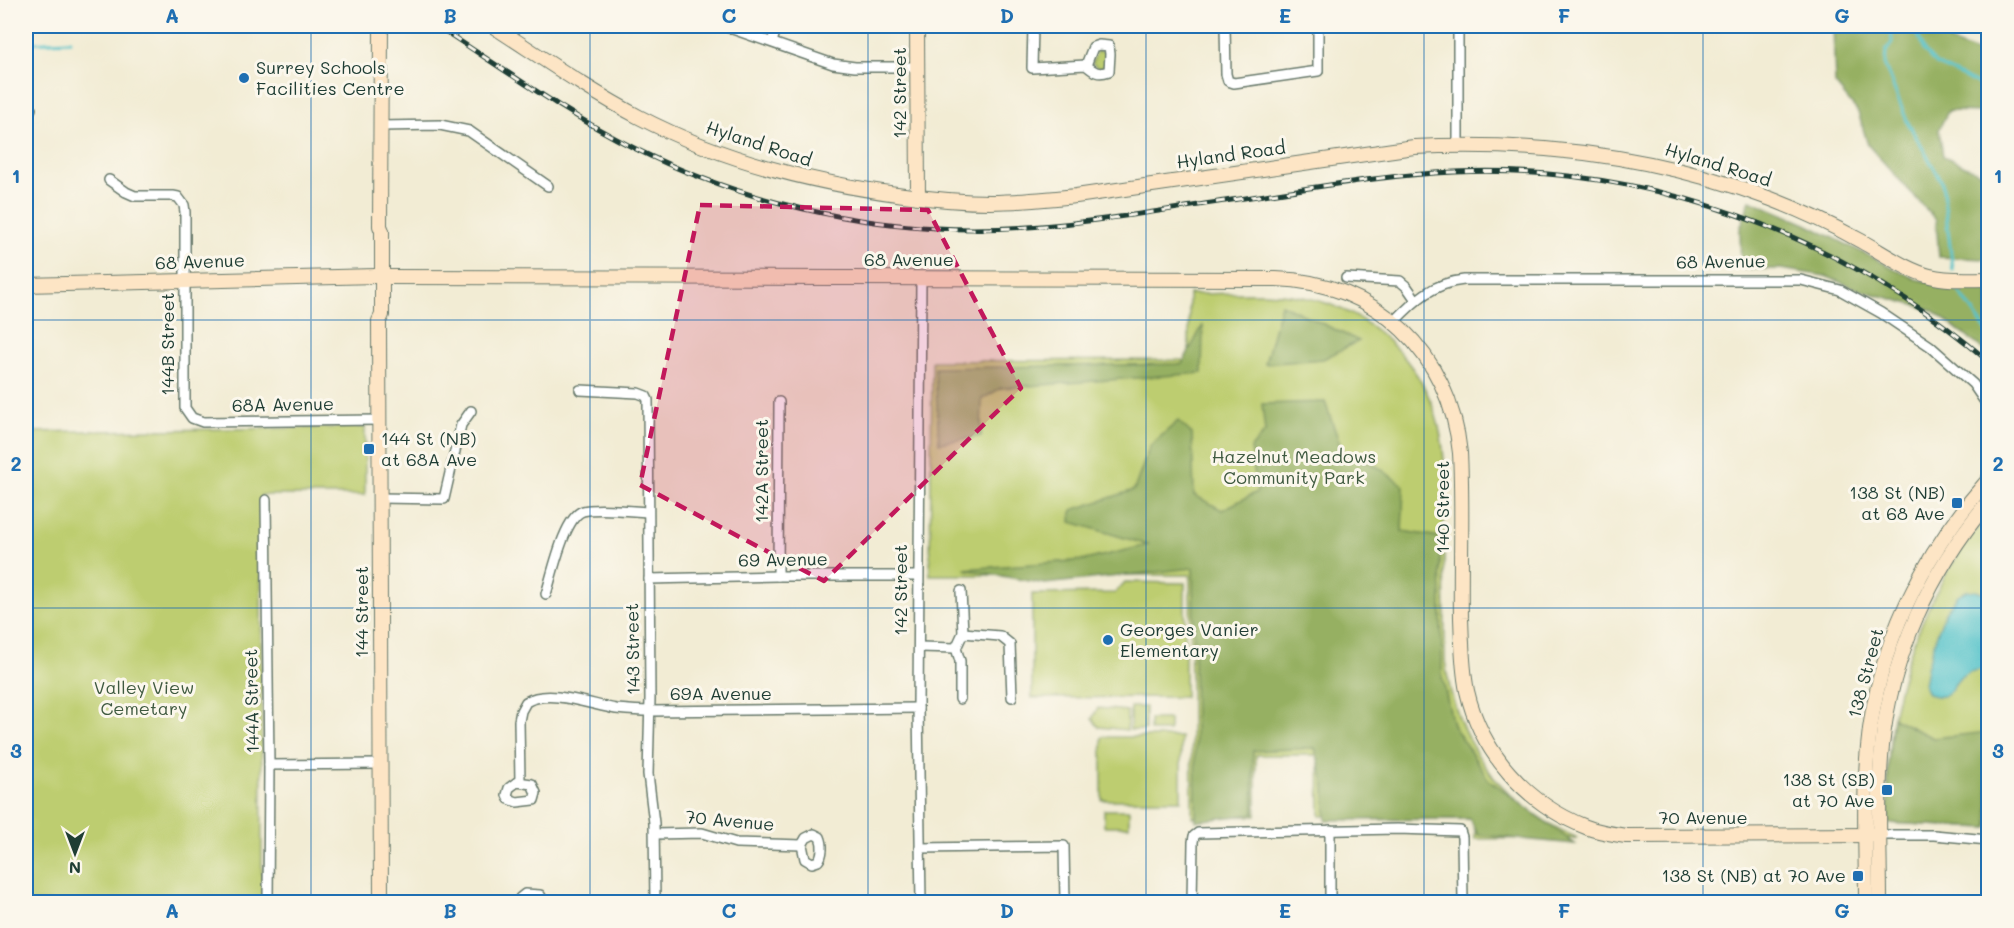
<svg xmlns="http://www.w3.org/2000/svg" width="2014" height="928" viewBox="0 0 2014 928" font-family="Mali,sans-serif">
  <rect width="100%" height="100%" fill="#fbf7ec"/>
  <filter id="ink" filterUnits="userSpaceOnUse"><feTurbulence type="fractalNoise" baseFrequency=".0167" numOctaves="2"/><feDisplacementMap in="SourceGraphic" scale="12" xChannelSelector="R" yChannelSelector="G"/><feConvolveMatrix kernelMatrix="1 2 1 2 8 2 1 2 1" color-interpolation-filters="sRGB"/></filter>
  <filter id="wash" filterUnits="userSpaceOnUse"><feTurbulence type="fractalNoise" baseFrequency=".008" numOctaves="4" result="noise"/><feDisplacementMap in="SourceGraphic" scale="24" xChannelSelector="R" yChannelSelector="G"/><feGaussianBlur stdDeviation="1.35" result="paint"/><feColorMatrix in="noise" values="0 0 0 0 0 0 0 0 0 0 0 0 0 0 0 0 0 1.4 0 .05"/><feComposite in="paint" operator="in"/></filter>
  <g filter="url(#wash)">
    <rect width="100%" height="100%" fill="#f2ecd4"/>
    <g fill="#bdcd6f" stroke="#6e8552" stroke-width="1.5">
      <polygon points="1097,50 1106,52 1106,66 1098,69 1092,63"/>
      <path d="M 1189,294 C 1230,294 1275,289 1316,300 C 1379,317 1430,372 1441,437 C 1447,468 1444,501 1444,532 C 1444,575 1445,617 1445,660 C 1455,742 1500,804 1577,838 L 1475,839 L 1475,815 L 1320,816 L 1319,755 L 1256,755 L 1256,816 L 1192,817 L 1190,575 L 930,575 L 932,361 L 1189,360 Z"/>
      <polygon points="365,427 365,495 261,495 262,902 26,902 26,432"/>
      <path d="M 1988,516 L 1988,828 L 1888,823 C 1888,788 1887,752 1893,717 C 1907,644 1939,572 1988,516 Z"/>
      <polygon points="1125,582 1185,583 1185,697 1032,698 1032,594 1115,593"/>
      <rect x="1130" y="707" width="15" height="23"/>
      <polygon points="1098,708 1127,711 1127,730 1099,727 1092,719"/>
      <rect x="1150" y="719" width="19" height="12"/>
      <rect x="1102" y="737" width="79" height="63"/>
      <rect x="1104" y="810" width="25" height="16"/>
    </g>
    <g fill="#96b062" stroke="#5a764b" stroke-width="1.5">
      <polygon points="1833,26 1944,26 1950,42 1982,54 1983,112 1948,111 1939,129 1943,156 1983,174 1985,259 1939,257 1936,220 1868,145 1858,112 1835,84"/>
      <polygon points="1750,200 1806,224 1915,279 1938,284 1988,286 1988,353 1932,310 1860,290 1825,276 1781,269 1741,269 1740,229"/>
      <polygon points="1281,304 1359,341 1323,359 1265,364"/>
      <polygon points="1203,325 1202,373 1001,388 982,399 981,436 939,443 935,368 1182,364"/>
      <polygon points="1325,402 1342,450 1378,467 1404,486 1402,531 1440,537 1442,676 1453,725 1488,779 1575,844 1478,835 1470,819 1326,820 1325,786 1315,748 1253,751 1254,814 1196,821 1193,568 1045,584 964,569 1085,560 1148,545 1071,522 1072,510 1134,490 1150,446 1178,421 1192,434 1194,495 1222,510 1257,492 1251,448 1265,432 1262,404"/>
      <polygon points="1893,718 1933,738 1988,732 1988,828 1888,823 1888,764"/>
    </g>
    <path fill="#55c3ca" stroke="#3a807f" stroke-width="1.5" d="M 1967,590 L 1988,593 L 1988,668 C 1981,670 1972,670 1965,674 C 1948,684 1955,703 1928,694 L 1924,685 L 1927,668 L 1937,634 L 1945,612 L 1958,595 Z"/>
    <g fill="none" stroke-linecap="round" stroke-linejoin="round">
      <g stroke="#55c3ca" stroke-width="3">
        <polyline points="1891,26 1892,43 1886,51 1885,66 1907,121 1942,182 1953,270"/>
        <polyline points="1921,26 1917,32 1924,51 1936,64 1980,85"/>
        <polyline points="26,43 70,41"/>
        <polyline points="1956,287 1988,333"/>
      </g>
    </g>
  </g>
  <g filter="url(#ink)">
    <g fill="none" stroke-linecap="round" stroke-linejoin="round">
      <g stroke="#697a6c" stroke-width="12">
        <g id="street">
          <polyline points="724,26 833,64 855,67 918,67"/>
          <path d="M 1033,26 L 1032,68 L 1086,65 C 1094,72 1098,75 1109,71 L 1110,54 L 1109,46 L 1099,45 L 1093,47 L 1086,65"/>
          <polyline points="1225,26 1226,74 1228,81 1234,83 1318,71 1318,26"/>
          <polyline points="772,42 777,26"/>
          <polyline points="26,116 31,109"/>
          <polyline points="380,126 440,125 469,131 548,186"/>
          <polyline points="1458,145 1458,26"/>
          <polyline points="109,180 126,192 135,196 173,196 178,197 184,205 185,212 185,408 192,418 203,422 380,420"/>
          <polyline points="1346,278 1400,281 1407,287 1416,300"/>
          <path d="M 1394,322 C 1415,300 1433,283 1464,280 L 1801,280 L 1840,290 L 1881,313 L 1930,346 L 1973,384 L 1988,406"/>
          <polyline points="580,390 638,393 646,396 648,400 650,699 648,774 654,823 655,902"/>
          <polyline points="379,498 444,499 461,425 471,411"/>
          <polyline points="266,500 269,765 268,902"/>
          <polyline points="778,576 779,402"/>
          <polyline points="649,579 778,576 918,576"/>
          <path d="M 546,594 C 552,576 564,517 583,511 C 596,507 632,511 648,512"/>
          <polyline points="963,633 1000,636 1010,644 1012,697"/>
          <polyline points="919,647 956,648"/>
          <polyline points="960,699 960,661 956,648 963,633 961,591"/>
          <polyline points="269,765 381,764"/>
          <polygon points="517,782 532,784 536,793 534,800 517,802 509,799 507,795 509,788"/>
          <path d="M 520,782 L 519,721 L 521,711 L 526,702 C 549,688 591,705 616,709 C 627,710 638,711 649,711 L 918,708"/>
          <polyline points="655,834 702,833 736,843 802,845"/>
          <path d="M 814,834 L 820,837 C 823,844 823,855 818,861 L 812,863 L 805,859 L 802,845 L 806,838 Z"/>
          <polyline points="1880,835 1934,835 1988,840"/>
          <polyline points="920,848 1064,846 1065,902"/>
          <polyline points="518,902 520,898 525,894 540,895 544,902"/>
          <polyline points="921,902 918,708 921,278"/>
          <polyline points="1192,902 1193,842 1194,836 1198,833 1397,829 1460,831 1462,837 1463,902"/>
          <polyline points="1330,902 1330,830"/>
        </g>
      </g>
      <g stroke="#697a6c" stroke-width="16">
        <g id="secondary">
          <polyline points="381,26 380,226 382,231 382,315 379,321 381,902"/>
          <path d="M 493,26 C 541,57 588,90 639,117 C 721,160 812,183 904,195 C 932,199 961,202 990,202 C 1018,202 1047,199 1076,196 L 1414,147 C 1536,141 1657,156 1771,199 C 1802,211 1832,225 1861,241 C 1883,253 1906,270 1930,276 C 1948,281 1969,279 1988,279"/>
          <polyline points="917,26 918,197"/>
          <path d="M 382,277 L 1276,279 C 1377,282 1450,353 1460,453 C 1463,508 1460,563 1461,618 C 1462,642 1462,667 1467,691 C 1481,753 1527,804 1586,827 C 1598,832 1613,834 1626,836 L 1880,835"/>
          <polyline points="26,285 376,276"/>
          <path d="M 1866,902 C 1866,851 1863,798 1868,747 C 1877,646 1922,555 1988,480"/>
          <path d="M 1880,902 C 1880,851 1877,798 1882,746 C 1891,656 1930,571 1988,502"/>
        </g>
      </g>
      <use href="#street" stroke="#fff" stroke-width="9"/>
      <use href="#secondary" stroke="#fde5c5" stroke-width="14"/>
      <g stroke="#1f3d34" stroke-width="5">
        <path id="rail" d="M 437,26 C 502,68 565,113 634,148 C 727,195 832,222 936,228 C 1033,234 1130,215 1225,201 C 1301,190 1378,175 1455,172 C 1650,164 1840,234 1988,361"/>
      </g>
      <use href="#rail" stroke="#fbf7ec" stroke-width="3" stroke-dasharray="9" stroke-linecap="butt"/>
    </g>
  </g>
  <path fill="#c2185b" fill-opacity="0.2" stroke="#c2185b" stroke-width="4.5" stroke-dasharray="12 8" stroke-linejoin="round" d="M 700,205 L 928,210 L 1021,388 L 824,581 L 640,485 Z"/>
  <path fill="none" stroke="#1f6fb2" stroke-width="1.5" stroke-opacity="0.55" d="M 311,26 L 311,902M 590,26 L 590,902M 868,26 L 868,902M 1146,26 L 1146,902M 1424,26 L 1424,902M 1703,26 L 1703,902M 26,320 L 1988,320M 26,608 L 1988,608"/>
  <g fill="#1f6fb2" stroke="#fbf7ec" stroke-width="2">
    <circle cx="244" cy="78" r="6"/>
    <rect x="363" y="443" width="12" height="12" rx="3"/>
    <rect x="1951" y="497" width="12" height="12" rx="3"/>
    <circle cx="1108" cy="640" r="6"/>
    <rect x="1881" y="784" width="12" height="12" rx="3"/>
    <rect x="1852" y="870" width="12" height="12" rx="3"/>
  </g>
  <g text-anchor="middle" stroke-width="6" stroke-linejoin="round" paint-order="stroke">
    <g font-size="18" fill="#1f3d34" stroke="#fbf7ec" text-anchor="start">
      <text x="256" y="74">Surrey Schools<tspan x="256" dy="21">Facilities Centre</tspan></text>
      <text x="381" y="445">144 St (NB)<tspan x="381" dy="21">at 68A Ave</tspan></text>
      <text x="1945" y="499" text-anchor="end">138 St (NB)<tspan x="1945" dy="21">at 68 Ave</tspan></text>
      <text x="1120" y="636">Georges Vanier<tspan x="1120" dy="21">Elementary</tspan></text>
      <text x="1875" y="786" text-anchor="end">138 St (SB)<tspan x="1875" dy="21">at 70 Ave</tspan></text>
      <text x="1846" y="882" text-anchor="end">138 St (NB) at 70 Ave</text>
    </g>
    <g font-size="18" fill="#1f3d34" stroke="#fbf7ec">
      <text transform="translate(900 93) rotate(-90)" y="6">142 Street</text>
      <text transform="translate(759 144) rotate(18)" y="6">Hyland Road</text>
      <text transform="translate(1231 155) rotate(-8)" y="6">Hyland Road</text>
      <text transform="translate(1718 165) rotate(17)" y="6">Hyland Road</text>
      <text x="909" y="266">68 Avenue</text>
      <text transform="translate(200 262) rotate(-2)" y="6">68 Avenue</text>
      <text transform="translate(1721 262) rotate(-1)" y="6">68 Avenue</text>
      <text transform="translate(168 344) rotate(-90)" y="6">144B Street</text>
      <text transform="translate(283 405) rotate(-1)" y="6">68A Avenue</text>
      <text transform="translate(762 471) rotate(-90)" y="6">142A Street</text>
      <text transform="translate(1443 507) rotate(-90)" y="6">140 Street</text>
      <text transform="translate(783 560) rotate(-1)" y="6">69 Avenue</text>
      <text transform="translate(901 590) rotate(-90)" y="6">142 Street</text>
      <text transform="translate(362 612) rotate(-90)" y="6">144 Street</text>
      <text transform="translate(633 649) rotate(-91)" y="6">143 Street</text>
      <text transform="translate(1866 673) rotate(-75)" y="6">138 Street</text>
      <text x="721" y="700">69A Avenue</text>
      <text transform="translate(252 701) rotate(-91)" y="6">144A Street</text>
      <text x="1703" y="824">70 Avenue</text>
      <text transform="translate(730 821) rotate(5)" y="6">70 Avenue</text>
    </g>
    <g font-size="18" fill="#3f5a40" stroke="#fbf7ec">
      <text x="1294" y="463">Hazelnut Meadows<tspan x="1294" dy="21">Community Park</tspan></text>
      <text x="144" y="694">Valley View<tspan x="144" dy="21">Cemetary</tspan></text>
    </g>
  </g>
  <rect width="2014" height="928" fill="none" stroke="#fbf7ec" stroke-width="66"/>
  <g transform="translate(75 853) rotate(180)" stroke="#fbf7ec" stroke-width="4.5" paint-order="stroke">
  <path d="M0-4.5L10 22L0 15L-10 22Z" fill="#1f3d34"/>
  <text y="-9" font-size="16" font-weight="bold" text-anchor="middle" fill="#1f3d34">N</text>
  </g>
  <rect x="33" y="33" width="1948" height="862" fill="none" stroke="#1f6fb2" stroke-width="2"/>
  <g font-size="20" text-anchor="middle" font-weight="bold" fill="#1f6fb2">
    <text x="172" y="23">A</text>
    <text x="450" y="23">B</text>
    <text x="729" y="23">C</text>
    <text x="1007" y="23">D</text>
    <text x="1285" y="23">E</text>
    <text x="1564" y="23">F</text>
    <text x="1842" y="23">G</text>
    <text x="16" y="183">1</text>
    <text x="1998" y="183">1</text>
    <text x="16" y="471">2</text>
    <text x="1998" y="471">2</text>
    <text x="16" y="758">3</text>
    <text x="1998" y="758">3</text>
    <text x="172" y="918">A</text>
    <text x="450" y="918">B</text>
    <text x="729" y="918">C</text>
    <text x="1007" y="918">D</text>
    <text x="1285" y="918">E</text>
    <text x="1564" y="918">F</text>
    <text x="1842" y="918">G</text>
  </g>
</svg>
